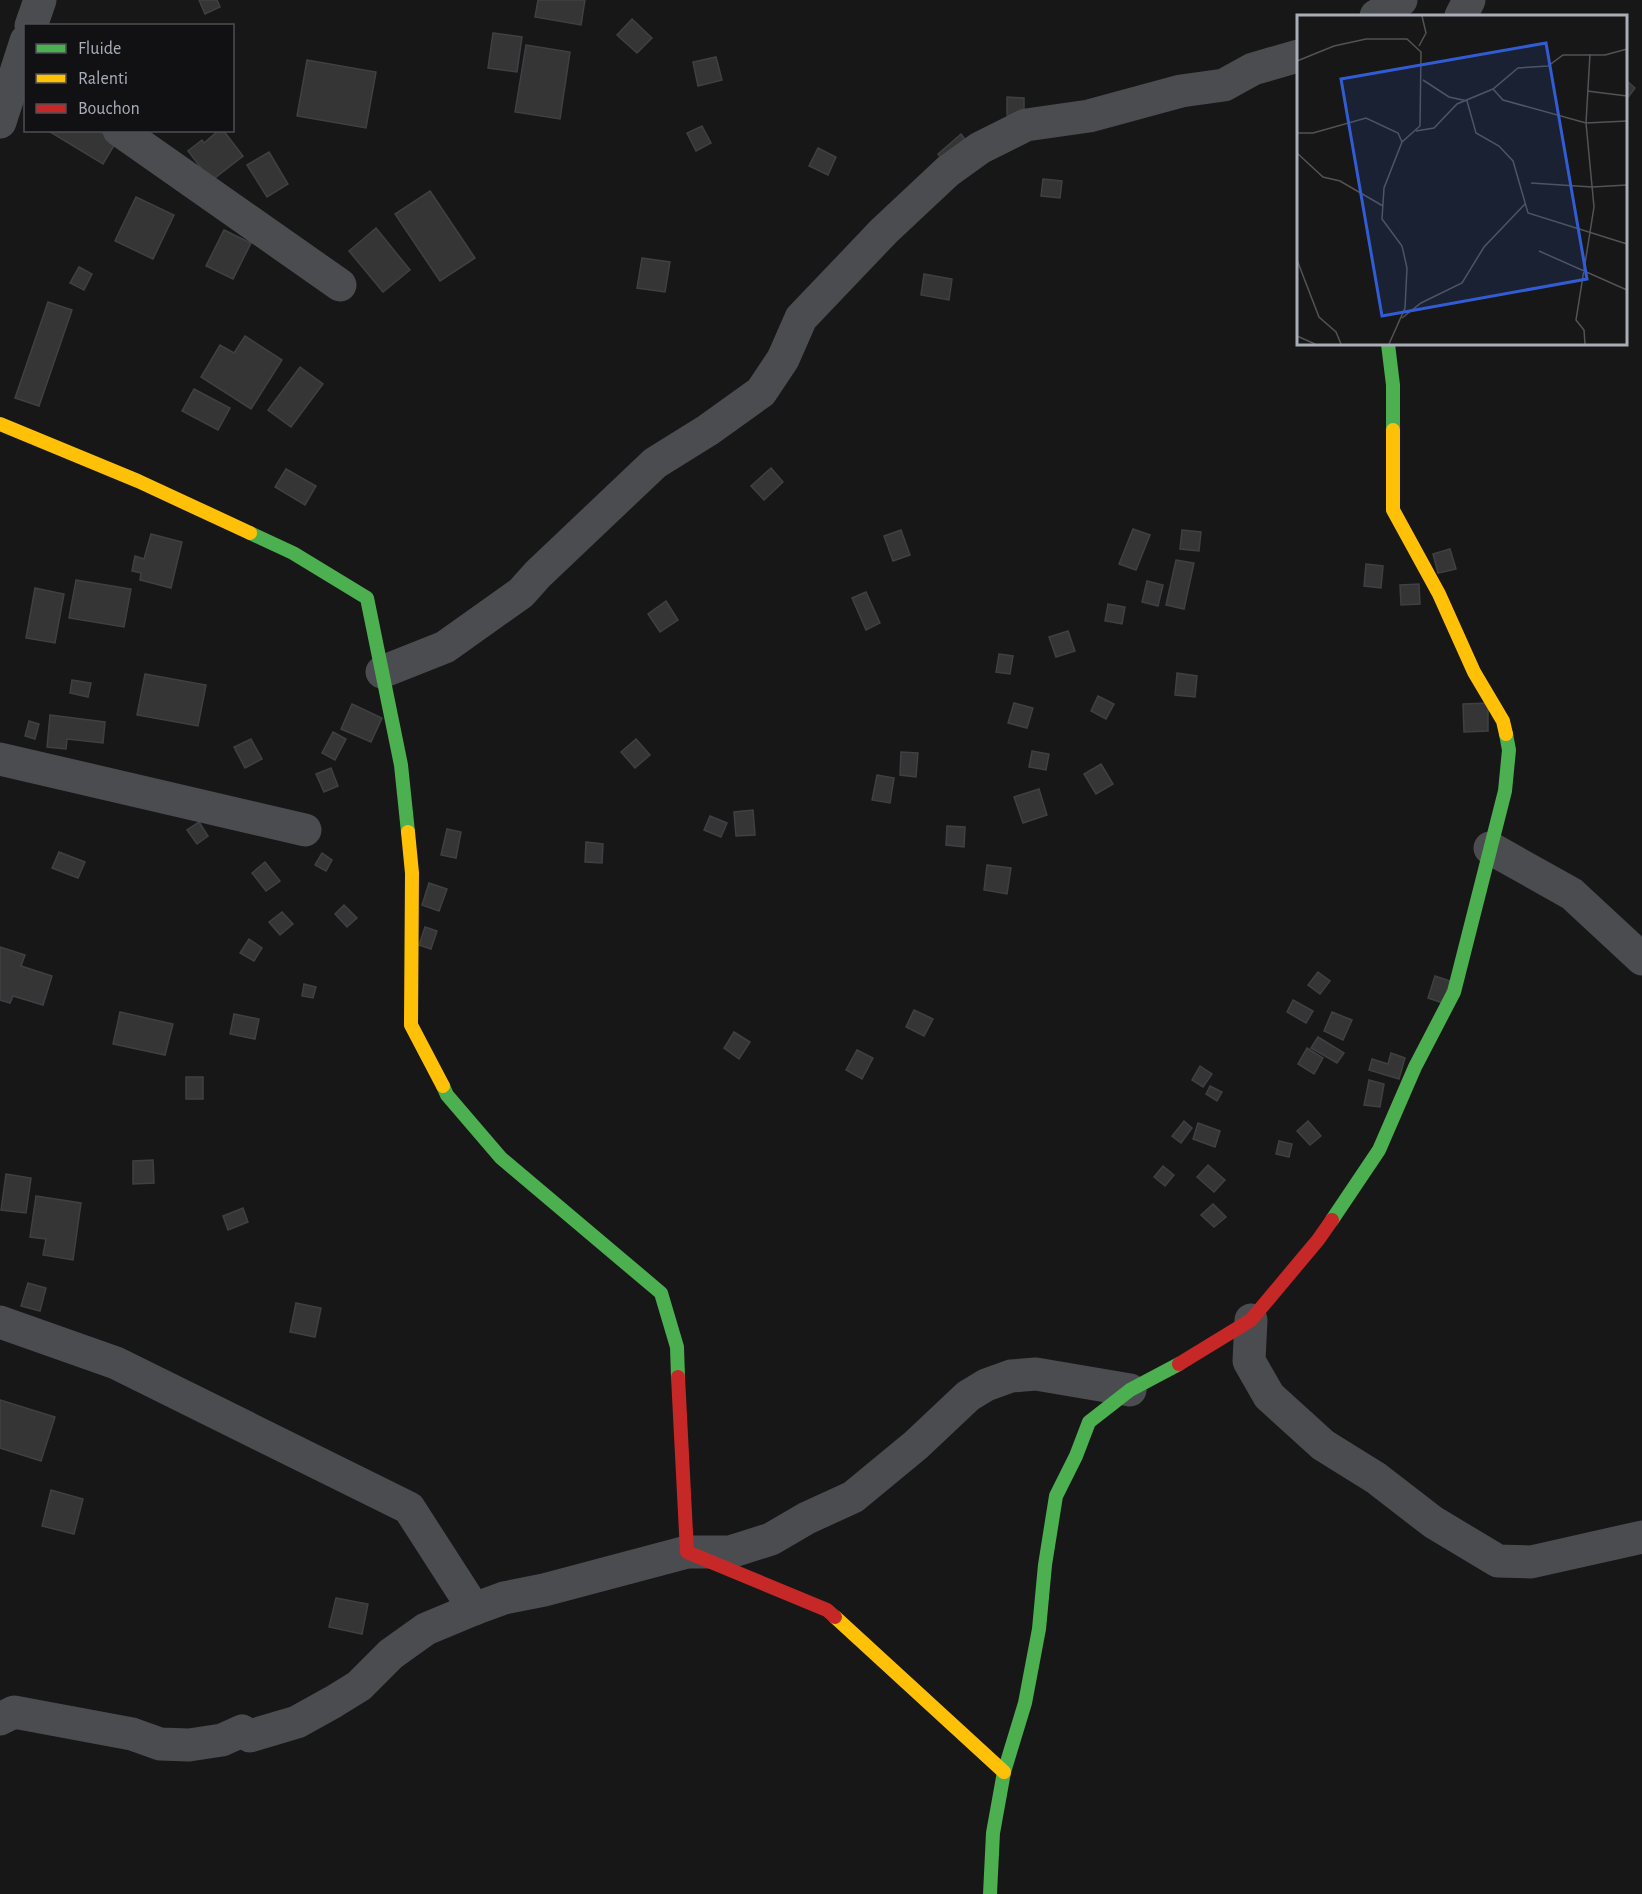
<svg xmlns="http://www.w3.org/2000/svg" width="1642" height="1894" viewBox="0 0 1642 1894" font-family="'Alegreya Sans',sans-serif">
  <rect width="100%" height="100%" fill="#171717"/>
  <g fill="#353536" stroke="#3f4043" stroke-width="1.5">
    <polygon points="199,0 217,0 220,7 205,14"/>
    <polygon points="538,0 585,0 581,25 535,17"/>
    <polygon points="632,19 652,38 637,53 617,35"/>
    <polygon points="493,33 522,37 517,72 488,68"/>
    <polygon points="526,45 570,52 560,119 515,112"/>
    <polygon points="716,57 722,80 698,86 693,62"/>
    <polygon points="307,60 376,72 366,128 297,116"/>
    <polygon points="1626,80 1635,88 1626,100"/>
    <polygon points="1007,97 1024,98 1024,116 1007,115"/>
    <polygon points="702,126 711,143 696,151 687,133"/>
    <polygon points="47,130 97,130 116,142 103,164"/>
    <polygon points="219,130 223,130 243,156 211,181 188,151 202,140 204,143"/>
    <polygon points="961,134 970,146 947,165 938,154"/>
    <polygon points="818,148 836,157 828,175 809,166"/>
    <polygon points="269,152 288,184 267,197 247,165"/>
    <polygon points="1043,179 1062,181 1060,198 1041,196"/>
    <polygon points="430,191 475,258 440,281 395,214"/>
    <polygon points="136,197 174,215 153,259 115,241"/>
    <polygon points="376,228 410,270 383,292 349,251"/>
    <polygon points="224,230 251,243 233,279 206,266"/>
    <polygon points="642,258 670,262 665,292 637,288"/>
    <polygon points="79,267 92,274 84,290 70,283"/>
    <polygon points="924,274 952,279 949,300 921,295"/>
    <polygon points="48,302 72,310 39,406 15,398"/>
    <polygon points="245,336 282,360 251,409 201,377 220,345 234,353"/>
    <polygon points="300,367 323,384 291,427 268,410"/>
    <polygon points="194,389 230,408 218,430 182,411"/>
    <polygon points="771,468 783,482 764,500 751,486"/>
    <polygon points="286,469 316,486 305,505 275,487"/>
    <polygon points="1133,529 1150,535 1136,570 1119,564"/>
    <polygon points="901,530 910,555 893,561 884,536"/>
    <polygon points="1182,530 1201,532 1199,551 1180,549"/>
    <polygon points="151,534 182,542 171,588 140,580 141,573 132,571 135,556 144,559"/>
    <polygon points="1450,549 1456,569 1438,573 1433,554"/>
    <polygon points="1176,560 1194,563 1184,609 1166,605"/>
    <polygon points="1366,564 1383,566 1381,588 1364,586"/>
    <polygon points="76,580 131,589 124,627 69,618"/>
    <polygon points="1147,581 1163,585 1158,606 1142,602"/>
    <polygon points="1419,584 1420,604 1401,605 1400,585"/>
    <polygon points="35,588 64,594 55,643 26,638"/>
    <polygon points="866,592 880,623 866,630 852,598"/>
    <polygon points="666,601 678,620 660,632 648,614"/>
    <polygon points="1108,604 1125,607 1122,624 1105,621"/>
    <polygon points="1068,631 1075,651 1056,657 1049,637"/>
    <polygon points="999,654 1013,656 1010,674 996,672"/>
    <polygon points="1177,673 1197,676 1195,697 1175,695"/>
    <polygon points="145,674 206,685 198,726 137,715"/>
    <polygon points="72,680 91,683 88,697 70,693"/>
    <polygon points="1098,696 1114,704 1106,719 1091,711"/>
    <polygon points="1014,703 1033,708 1027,728 1008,723"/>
    <polygon points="1488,703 1488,731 1464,732 1463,704"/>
    <polygon points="352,704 382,718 371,742 341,729"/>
    <polygon points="50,715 105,722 103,743 67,739 66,749 47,747"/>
    <polygon points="29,721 39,724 35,739 25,736"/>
    <polygon points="333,732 346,739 335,760 322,753"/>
    <polygon points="251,739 262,759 245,768 234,747"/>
    <polygon points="636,739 650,755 635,768 621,752"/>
    <polygon points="1032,751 1049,754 1046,770 1029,767"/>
    <polygon points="901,752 918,753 916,777 900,775"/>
    <polygon points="1101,764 1113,784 1096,794 1084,774"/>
    <polygon points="331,768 338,786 324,792 316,774"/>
    <polygon points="877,775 894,778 890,803 872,800"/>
    <polygon points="1039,789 1047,815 1023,823 1014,797"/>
    <polygon points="753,810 755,835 736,836 734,812"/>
    <polygon points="710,816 727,823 721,837 704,830"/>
    <polygon points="199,822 208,836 197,844 187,830"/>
    <polygon points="947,826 965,827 964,847 946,845"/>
    <polygon points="447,829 461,832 456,858 441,855"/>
    <polygon points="586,842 603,844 602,863 585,862"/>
    <polygon points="59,852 85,862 78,878 52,868"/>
    <polygon points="322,853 332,860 326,871 315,865"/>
    <polygon points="265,862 280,881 266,891 252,873"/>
    <polygon points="987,865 1011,868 1007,894 984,890"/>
    <polygon points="429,883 447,889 439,911 422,905"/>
    <polygon points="344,905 357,918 347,927 335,914"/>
    <polygon points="282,912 293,924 280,935 269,922"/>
    <polygon points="425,927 437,931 431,949 419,945"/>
    <polygon points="249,939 262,948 254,961 240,953"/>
    <polygon points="0,947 25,955 21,966 52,976 43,1005 13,996 10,1003 0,1000"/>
    <polygon points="1318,972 1330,981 1320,994 1308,985"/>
    <polygon points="1435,976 1450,981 1443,1003 1428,998"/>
    <polygon points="304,984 316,987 313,998 302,996"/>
    <polygon points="1293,1000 1313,1011 1306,1023 1287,1012"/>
    <polygon points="914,1010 933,1019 924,1036 906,1027"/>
    <polygon points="120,1012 173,1024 165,1055 113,1044"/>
    <polygon points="1332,1012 1352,1020 1343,1040 1324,1031"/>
    <polygon points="234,1014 259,1019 255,1039 230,1034"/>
    <polygon points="734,1032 750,1042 739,1059 724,1048"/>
    <polygon points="1318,1037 1344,1053 1337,1063 1311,1048"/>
    <polygon points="1307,1048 1323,1058 1314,1074 1298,1064"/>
    <polygon points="857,1050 873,1058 862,1079 846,1070"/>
    <polygon points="1391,1053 1405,1058 1399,1079 1369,1070 1372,1059 1388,1064"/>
    <polygon points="1200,1066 1212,1074 1203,1087 1192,1080"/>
    <rect x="186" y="1077" width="17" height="22"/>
    <polygon points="1369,1080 1384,1084 1380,1107 1364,1105"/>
    <polygon points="1210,1086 1222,1092 1217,1101 1206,1094"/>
    <polygon points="1184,1121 1192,1128 1181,1143 1172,1136"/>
    <polygon points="1308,1121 1321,1136 1310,1145 1297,1131"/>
    <polygon points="1198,1123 1220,1131 1215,1147 1193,1139"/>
    <polygon points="1279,1141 1292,1144 1289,1157 1276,1154"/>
    <polygon points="153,1160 154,1183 133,1184 133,1161"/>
    <polygon points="1208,1165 1225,1180 1214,1192 1197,1177"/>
    <polygon points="1163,1166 1174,1175 1165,1186 1154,1177"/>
    <polygon points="6,1174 31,1178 26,1213 1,1210"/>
    <polygon points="36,1196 81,1203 73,1260 43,1255 46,1239 30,1237"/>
    <polygon points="1213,1204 1226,1217 1214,1227 1201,1215"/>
    <polygon points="243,1208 248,1222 228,1230 223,1216"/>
    <polygon points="28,1283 46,1288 40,1311 21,1306"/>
    <polygon points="296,1303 321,1308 315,1337 290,1332"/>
    <polygon points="0,1400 55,1417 41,1461 0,1448"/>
    <polygon points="51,1490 83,1499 74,1534 42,1526"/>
    <polygon points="336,1598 368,1604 362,1634 329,1627"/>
  </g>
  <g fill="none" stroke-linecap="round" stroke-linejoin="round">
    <g stroke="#4b4c50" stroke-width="33">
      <polyline points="1376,16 1401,0"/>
      <polyline points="1461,16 1469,0"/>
      <polyline points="31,26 40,0"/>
      <polyline points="0,122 26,41"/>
      <polyline points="119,130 340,285"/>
      <polyline points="382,672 445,647 521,593 538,574 655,463 708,430 761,392 783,359 801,318 884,231 948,171 980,148 1026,125 1089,116 1181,91 1224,85 1253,69 1298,56"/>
      <polyline points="0,759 305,830"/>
      <polyline points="1490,848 1572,894 1642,959"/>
      <polyline points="1251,1320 1249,1361 1269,1396 1323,1445 1376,1478 1433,1522 1498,1561 1531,1562 1642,1537"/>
      <polyline points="0,1322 116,1363 409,1508 474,1609"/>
      <polyline points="0,1719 14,1712 132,1734 160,1744 189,1745 222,1740 242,1731 250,1736 297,1722 333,1702 359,1686 391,1654 426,1629 474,1609 504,1598 544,1590 687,1552 730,1552 771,1539 807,1518 853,1497 916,1445 968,1396 986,1385 1011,1376 1036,1374 1130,1390"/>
    </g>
    <g stroke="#4caf50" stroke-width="14">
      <polyline points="1388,344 1393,385 1393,430"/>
      <polyline points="250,533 293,553 367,598 401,765 408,832"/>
      <polyline points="443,1086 447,1095 501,1158 661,1293 677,1347 678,1377"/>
      <polyline points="1332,1220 1379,1150 1415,1067 1454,992 1505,791 1509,750 1506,734"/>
      <polyline points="990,1894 993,1833 1004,1772 1025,1703 1039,1629 1045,1565 1056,1496 1076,1456 1089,1422 1130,1390 1179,1364"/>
    </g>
    <g stroke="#ffc107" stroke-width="14">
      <polyline points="0,424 138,481 250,533"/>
      <polyline points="1393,430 1393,510 1439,594 1474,672 1503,721 1506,734"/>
      <polyline points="408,832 412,873 411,1025 443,1086"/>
      <polyline points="835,1617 1004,1772"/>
    </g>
    <g stroke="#c62828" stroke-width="14">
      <polyline points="1179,1364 1251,1320 1318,1240 1332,1220"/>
      <polyline points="678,1377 687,1552 827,1610 835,1617"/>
    </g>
  </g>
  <g transform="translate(1297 15)">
    <rect width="330" height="330" fill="#171717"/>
    <path fill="none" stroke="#515357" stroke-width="1.5" d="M 122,31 L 129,18 L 125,1M 0,46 L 37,31 L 69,24 L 110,24 L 124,37 L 123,111 L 105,127 L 87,173 L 85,204 L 105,231 L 110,253 L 108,293 L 92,329M 126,65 L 152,82 L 170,86 L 179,118 L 202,131 L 216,146 L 231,198 L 330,229M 196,74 L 206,85 L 289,108 L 330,106M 290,76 L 330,81M 119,116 L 137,113 L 160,89 L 196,74 L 221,53 L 251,51 L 266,40 L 308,40 L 330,34M 0,118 L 16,118 L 69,103 L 101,118 L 105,127M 0,138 L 26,162 L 43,166 L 86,191M 234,168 L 295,172 L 330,170M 242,236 L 330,275M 0,245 L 22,302 L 39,317 L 44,329M 105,303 L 124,288 L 165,268 L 187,232 L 228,189M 0,321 L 18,329M 288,329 L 287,315 L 279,305 L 297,192 L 289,108 L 293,39"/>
    <path fill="#325cd3" fill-opacity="0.15" stroke="#325cd3" stroke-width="3" d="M 249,28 L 290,264 L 85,301 L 44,64 Z"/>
    <rect width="330" height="330" fill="none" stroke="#a8adb8" stroke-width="3"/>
  </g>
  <rect x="24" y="24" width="210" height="108" fill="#111113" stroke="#4d4f55" stroke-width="1.5"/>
  <rect x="36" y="44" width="30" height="9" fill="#4caf50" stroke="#4d4f55" stroke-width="1.5"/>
  <text x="78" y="54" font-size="18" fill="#a8adb8">Fluide</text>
  <rect x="36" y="74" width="30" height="9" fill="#ffc107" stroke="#4d4f55" stroke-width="1.5"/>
  <text x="78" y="84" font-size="18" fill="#a8adb8">Ralenti</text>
  <rect x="36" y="104" width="30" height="9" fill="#c62828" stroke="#4d4f55" stroke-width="1.5"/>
  <text x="78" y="114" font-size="18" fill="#a8adb8">Bouchon</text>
</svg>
